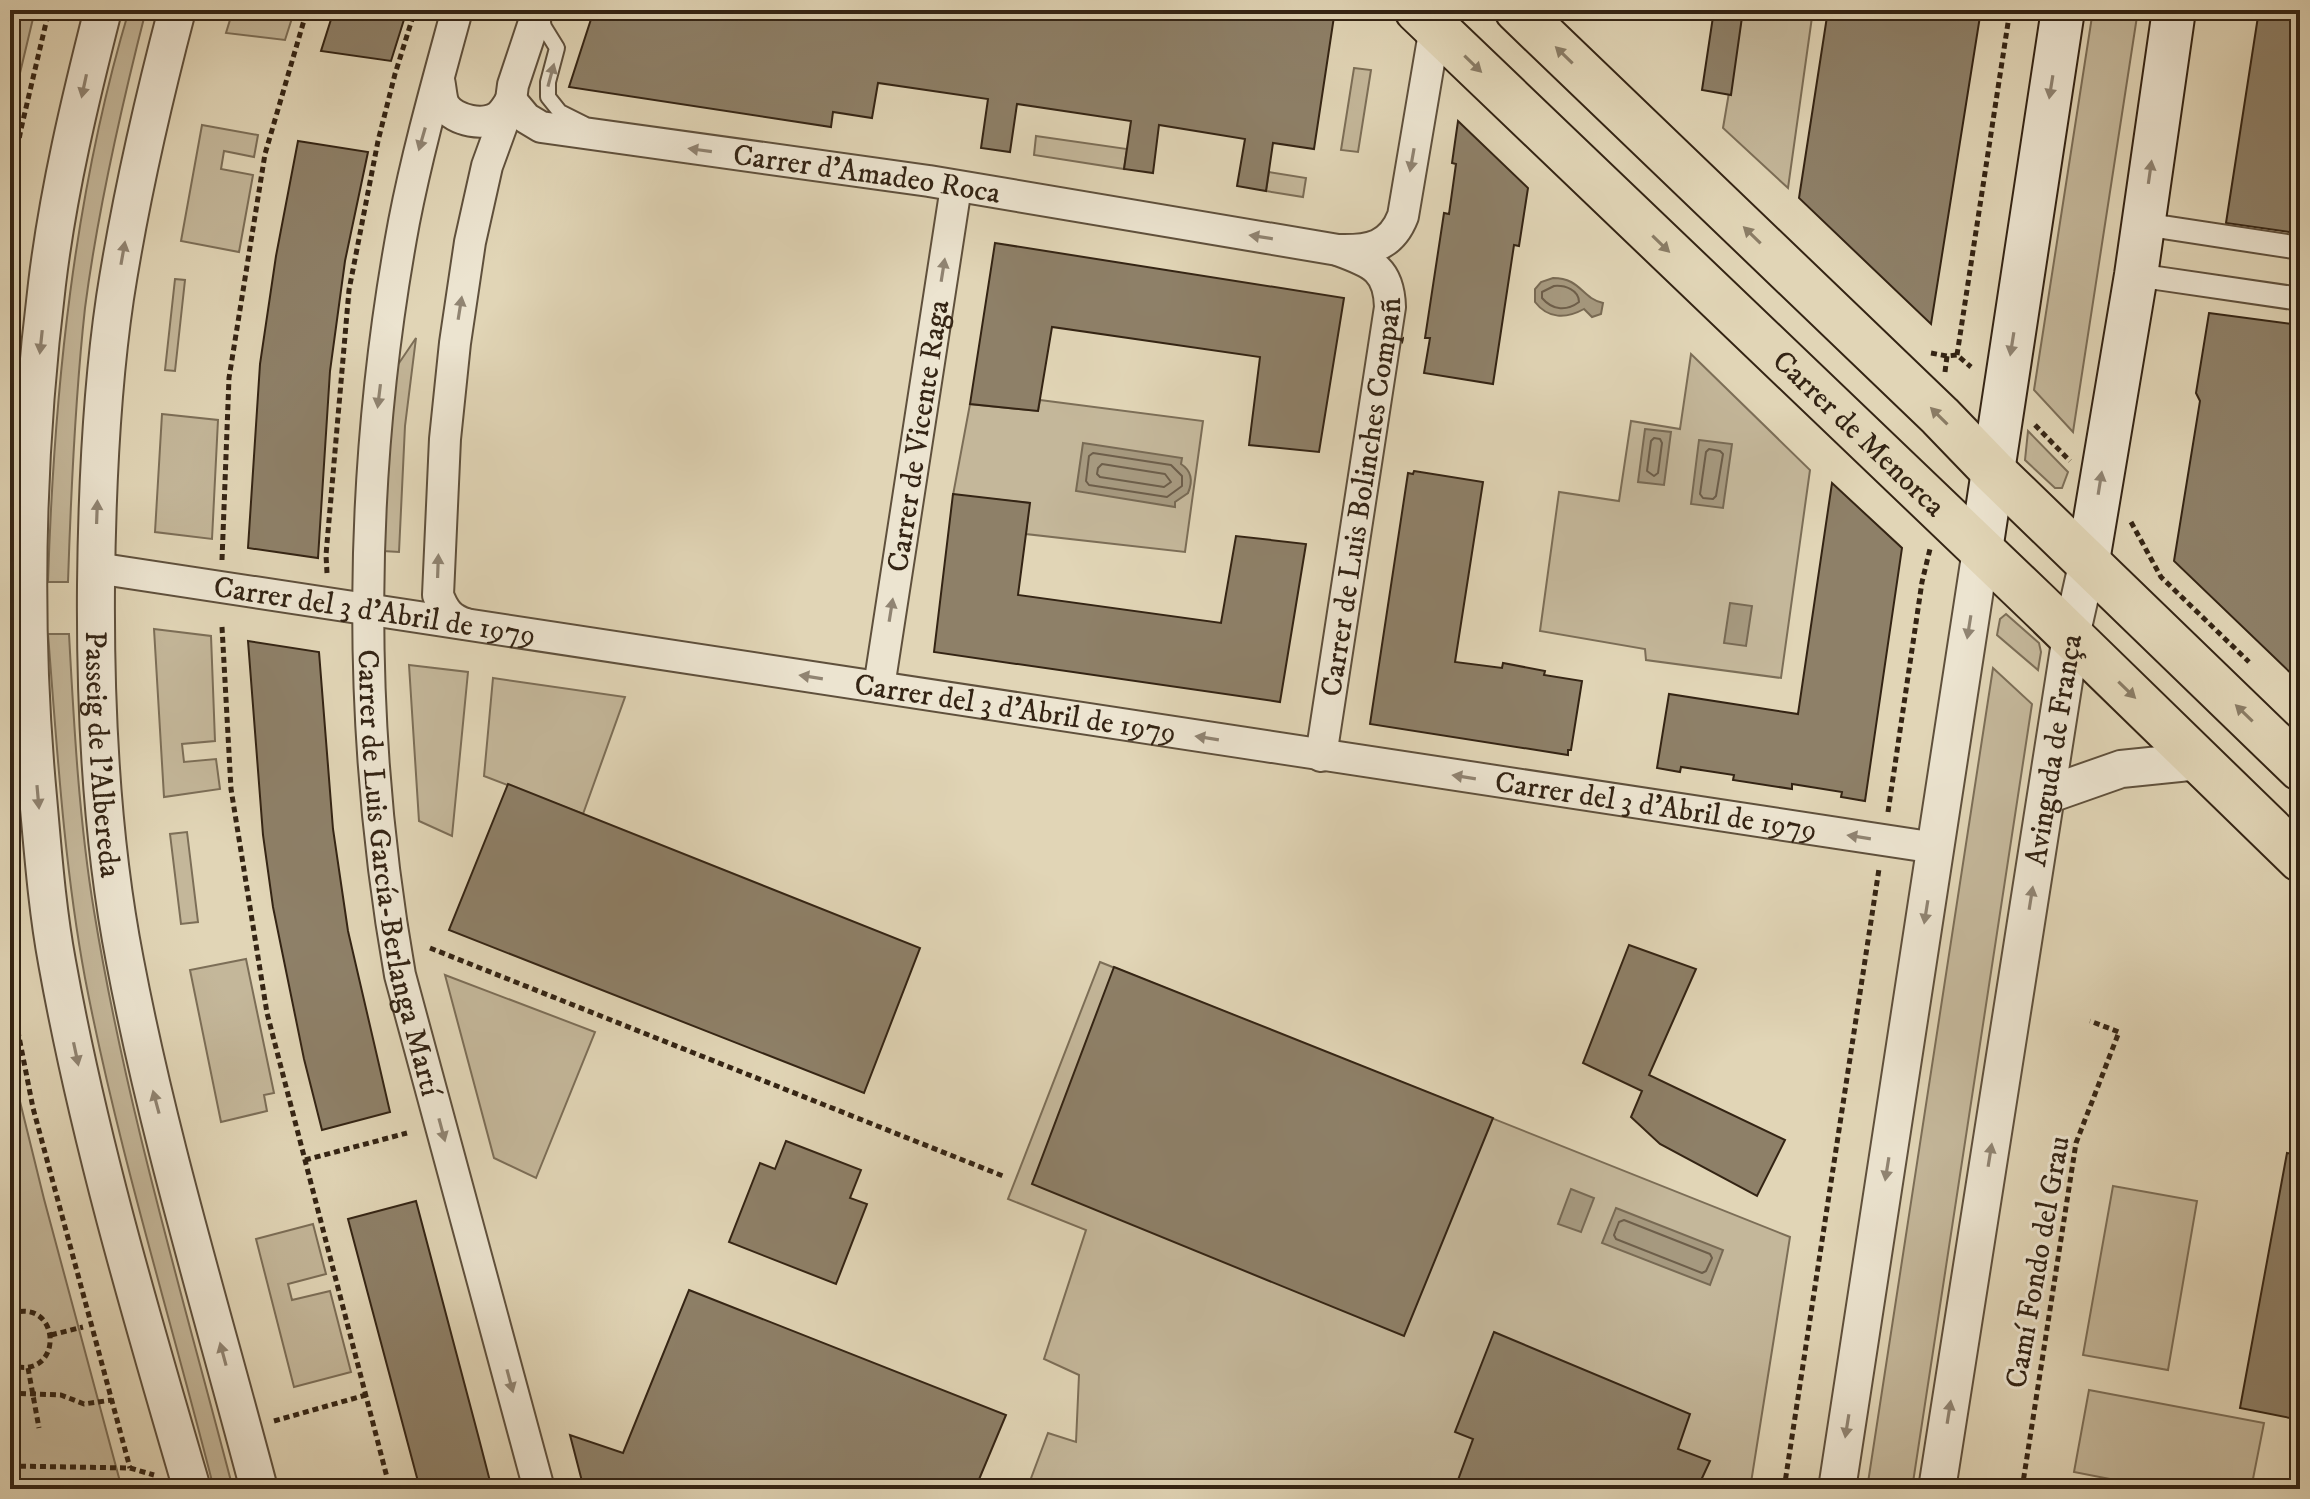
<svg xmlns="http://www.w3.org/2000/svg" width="2310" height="1499" viewBox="0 0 2310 1499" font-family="'IM FELL DW Pica',serif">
  <rect width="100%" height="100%" fill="#e1d5b6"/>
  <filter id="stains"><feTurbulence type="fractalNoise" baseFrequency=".0025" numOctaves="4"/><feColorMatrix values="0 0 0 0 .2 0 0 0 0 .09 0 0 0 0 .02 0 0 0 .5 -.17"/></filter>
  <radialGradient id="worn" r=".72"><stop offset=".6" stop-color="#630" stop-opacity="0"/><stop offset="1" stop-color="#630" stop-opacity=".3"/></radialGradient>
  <g fill="#c4b79a" stroke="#7c6e57" stroke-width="2">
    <polygon points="10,10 35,10 10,115"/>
    <path d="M 129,10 L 146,10 C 121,108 98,208 85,308 C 75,399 71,490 68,582 L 48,582 C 54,390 74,194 129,10 Z"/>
    <polygon points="233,10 270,10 293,15 285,40 226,33"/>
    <polygon points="1743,10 1813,10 1788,188 1723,128"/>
    <polygon points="2093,10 2138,10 2073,432 2034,390"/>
    <polygon points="1354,68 1371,70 1358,152 1341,150"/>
    <polygon points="202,125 258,135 254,157 224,151 221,169 253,175 239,252 181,241"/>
    <polygon points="1036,136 1127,149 1124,169 1034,155"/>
    <polygon points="1269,172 1306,178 1303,197 1266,191"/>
    <polygon points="175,279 185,280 175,371 165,370"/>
    <polygon points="416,338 405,426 399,552 383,551 388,438 397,366"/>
    <polygon points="1691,354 1810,470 1781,678 1646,660 1645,649 1540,631 1559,492 1619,501 1631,421 1680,429"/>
    <polygon points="1040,400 1203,421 1185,552 1026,534 1029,503 953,495 970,404 1038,411"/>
    <polygon points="162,414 218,420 212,539 155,532"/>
    <polygon points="2028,431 2068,472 2062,488 2055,488 2025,460"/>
    <polygon points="2006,614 2039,643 2041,652 2038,670 1997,635 2000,619"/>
    <polygon points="154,629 211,636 215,741 182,744 184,762 216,759 220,789 164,797"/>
    <path d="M 48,634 L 69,634 C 74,726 79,820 94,911 C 126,1107 183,1297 233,1489 L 214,1489 C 171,1319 118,1150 85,978 C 64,865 57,748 48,634 Z"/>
    <polygon points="409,665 468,672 452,836 419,821"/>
    <polygon points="1993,668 2032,704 1912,1489 1867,1489"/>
    <polygon points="493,678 625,697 583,814 484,776"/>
    <polygon points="187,832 198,922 181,924 170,834"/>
    <polygon points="246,959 274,1093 264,1095 267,1111 221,1122 190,970"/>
    <polygon points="1100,962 1790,1237 1750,1489 1027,1489 1048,1433 1076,1442 1079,1375 1044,1359 1086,1230 1008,1199"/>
    <polygon points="445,975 595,1032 536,1178 494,1158"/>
    <polygon points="10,1061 44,1199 122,1489 10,1489"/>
    <polygon points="2113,1186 2197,1201 2168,1370 2083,1355"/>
    <polygon points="313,1224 326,1274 288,1284 292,1300 330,1291 351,1372 294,1387 256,1239"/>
    <polygon points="2089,1390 2264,1423 2251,1489 2161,1489 2074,1472"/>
  </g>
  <g fill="#a6997f" stroke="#786a54" stroke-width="2">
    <path d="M 1553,278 C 1581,278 1581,298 1603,303 L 1601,314 L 1592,317 L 1584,309 C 1566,319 1548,319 1535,302 L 1535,289 L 1541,282 Z"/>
    <polygon points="1645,429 1671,432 1664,485 1638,482"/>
    <polygon points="1699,440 1732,444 1723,508 1691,504"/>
    <path d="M 1083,443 L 1182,458 L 1181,464 C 1192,471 1193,481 1188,493 L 1175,502 L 1175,507 L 1076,491 Z"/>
    <polygon points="1730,603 1752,606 1746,646 1724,643"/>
    <polygon points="1571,1189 1594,1198 1581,1232 1558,1224"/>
    <polygon points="1616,1208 1723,1250 1710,1285 1602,1243"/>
  </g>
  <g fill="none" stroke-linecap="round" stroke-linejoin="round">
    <g stroke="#6d5e4a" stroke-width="2">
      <path d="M 1554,286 C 1565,285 1579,290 1579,302 C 1567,311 1553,311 1542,298 L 1542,292 Z"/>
      <polygon points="1654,438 1660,439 1662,443 1658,473 1654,476 1647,471 1651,441"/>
      <polygon points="1709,449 1720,451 1723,454 1716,496 1713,499 1703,498 1700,494 1706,452"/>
      <polygon points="1093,453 1171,465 1182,476 1182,486 1167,497 1089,485 1086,481 1089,456"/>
      <polygon points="1102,464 1165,474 1171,482 1164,487 1100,477 1097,474 1098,468"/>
      <polygon points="1624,1220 1710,1254 1712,1258 1706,1271 1702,1273 1616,1239 1614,1235 1619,1222"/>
    </g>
  </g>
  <g fill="#8e8068" stroke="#342414" stroke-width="2">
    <polygon points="334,10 407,10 391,61 321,51"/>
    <polygon points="594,10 1335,10 1314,149 1273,143 1266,191 1237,186 1245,139 1159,125 1153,173 1124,169 1131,121 1017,104 1010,152 981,148 988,99 878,83 872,118 833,112 831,127 569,87"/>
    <polygon points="1714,10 1743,10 1731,95 1702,90"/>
    <polygon points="1828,10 1981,10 1931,324 1799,198"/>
    <polygon points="2259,10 2300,10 2300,206 2296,233 2226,223"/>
    <polygon points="1458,121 1528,188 1519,246 1514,245 1493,384 1424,373 1430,338 1425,338 1444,213 1449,214 1456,164 1452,163"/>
    <polygon points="298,141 368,152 345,261 330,371 318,558 248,548 260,364 276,256"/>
    <polygon points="995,243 1344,298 1319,452 1249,445 1260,357 1052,327 1038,411 970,404"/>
    <polygon points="2209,313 2300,325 2300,682 2174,561 2200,401 2196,393"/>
    <polygon points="1414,471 1483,482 1455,662 1502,668 1503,663 1545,671 1544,675 1582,681 1571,750 1568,750 1568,755 1370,724 1408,473 1413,474"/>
    <polygon points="1832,483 1902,548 1865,801 1841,797 1842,792 1792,784 1792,789 1733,780 1734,775 1681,767 1680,772 1657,768 1669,694 1798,714"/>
    <polygon points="953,494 1030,503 1018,595 1221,623 1236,536 1306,544 1280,702 934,652"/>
    <polygon points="248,641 319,652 333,829 348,931 390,1112 322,1130 304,1059 273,907 263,835"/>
    <polygon points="508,784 920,948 864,1093 449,930"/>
    <polygon points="1629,945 1696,969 1649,1075 1785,1140 1757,1196 1660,1144 1631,1117 1642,1091 1583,1063"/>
    <polygon points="1114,967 1493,1118 1404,1336 1032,1184"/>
    <polygon points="786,1141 861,1170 850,1198 867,1204 836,1284 729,1242 760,1163 775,1169"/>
    <polygon points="2287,1153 2300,1155 2300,1420 2240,1408"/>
    <polygon points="416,1201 478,1435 492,1489 420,1489 348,1219"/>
    <polygon points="689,1290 1006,1415 975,1489 584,1489 570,1435 623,1453"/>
    <polygon points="1494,1332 1690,1414 1678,1449 1710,1461 1697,1489 1480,1489 1458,1480 1473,1439 1455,1432"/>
  </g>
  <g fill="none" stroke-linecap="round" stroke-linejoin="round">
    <g stroke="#5f503c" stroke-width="18">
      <polyline id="service" points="541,15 544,27 557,48 548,82 548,97 560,112 584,124"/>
    </g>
    <g stroke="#5f503c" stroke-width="26">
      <g id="pedestrian">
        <polyline points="2143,224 2300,248"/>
        <polyline points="2136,275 2300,299"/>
      </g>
    </g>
    <g stroke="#5f503c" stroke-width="34">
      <g id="minor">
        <path id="s1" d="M 457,10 C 438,80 418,150 404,222 C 358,469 356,727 400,975 L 539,1489"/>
        <path d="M 439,80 C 441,88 441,100 445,106 C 454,121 486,127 499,116 C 504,112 508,105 511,100"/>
        <path id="s2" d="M 511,100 L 526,118 L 541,127 L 929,181 L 1338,250 C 1369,251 1391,247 1403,216 L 1435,27"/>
        <path id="s3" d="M 96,568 L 1936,848"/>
        <path d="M 466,624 C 450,619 444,611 438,595 L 445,439 L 455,343 L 470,242 L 487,166 L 511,100 L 513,85 L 538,10"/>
        <path id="s4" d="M 879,687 L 956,187"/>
        <path id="s5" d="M 1321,756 L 1390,307 C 1389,270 1373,263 1340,251"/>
      </g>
    </g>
    <g stroke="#5f503c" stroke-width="40">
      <g id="tertiary">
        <path d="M 103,10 C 80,100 58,192 47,284 C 26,455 22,625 38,797 C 43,852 47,908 57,962 C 89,1140 141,1315 192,1489"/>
        <path id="s6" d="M 177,10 C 152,105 130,201 115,298 C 101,393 97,489 96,585 C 95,710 101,838 125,961 C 159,1140 213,1314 259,1489"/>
        <polyline points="2047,795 2121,769 2199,761"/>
        <polyline points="1837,1489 1981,550"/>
        <path id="s7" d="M 1937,1489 L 2071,636 L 2088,561"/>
      </g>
    </g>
    <g stroke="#342414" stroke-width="46">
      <g id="secondary">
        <polyline points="1981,550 2063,10"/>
        <polyline points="2088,561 2136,275 2174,10"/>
      </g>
    </g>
    <g stroke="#342414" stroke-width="48">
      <g id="primary">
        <path id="s8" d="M 1417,10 L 2038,604 L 2300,859"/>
        <polyline points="1517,10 1940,416 1993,471 2300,768"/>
      </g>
    </g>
    <g stroke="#342414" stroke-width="5" stroke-dasharray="6 4" stroke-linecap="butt">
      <polyline points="10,187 21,129 49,10"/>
      <polyline points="1931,353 1947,356 1957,355 1971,367"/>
      <polyline points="1957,355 2010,10"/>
      <polyline points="1945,372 1947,356"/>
      <polyline points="2035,425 2070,461"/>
      <polyline points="2131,522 2161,577 2249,662"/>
      <polyline points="222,560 229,378 265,154 307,10"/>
      <polyline points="327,573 326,555 349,290 378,141 395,74 415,10"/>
      <polyline points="222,627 231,789 267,1013 390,1489"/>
      <polyline points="1888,812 1922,582 1930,549"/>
      <polyline points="430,948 1003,1176"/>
      <polyline points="10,991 33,1108 130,1468"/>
      <polyline points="305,1160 407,1133"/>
      <polyline points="10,1265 18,1311"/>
      <path d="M 10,1314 C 62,1295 65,1383 10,1365"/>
      <polyline points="51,1335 83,1327"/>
      <polyline points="28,1368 39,1428"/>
      <polyline points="10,1393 61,1395 84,1404 112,1400"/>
      <polyline points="274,1421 366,1395"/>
      <polyline points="10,1466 130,1468 154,1475"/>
      <polyline points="1784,1489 1879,869"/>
      <polyline points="2022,1489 2076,1143 2119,1032 2090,1021"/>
    </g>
    <use href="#service" stroke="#ece4d0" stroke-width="14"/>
    <use href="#pedestrian" stroke="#ece4d0" stroke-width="22"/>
    <use href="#minor" stroke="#ece4d0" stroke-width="30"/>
    <use href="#tertiary" stroke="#ece4d0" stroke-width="36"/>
    <use href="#secondary" stroke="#ece4d0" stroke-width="42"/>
    <use href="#primary" stroke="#e1d5b6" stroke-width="44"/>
  </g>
  <defs><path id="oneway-solid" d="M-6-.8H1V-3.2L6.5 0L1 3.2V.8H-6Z" transform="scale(2)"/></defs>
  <g fill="#8a7c65">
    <use href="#oneway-solid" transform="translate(1564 55) rotate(-136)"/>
    <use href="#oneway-solid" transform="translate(1473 64) rotate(44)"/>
    <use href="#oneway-solid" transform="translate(1752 235) rotate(-136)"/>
    <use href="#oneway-solid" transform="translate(1661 244) rotate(44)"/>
    <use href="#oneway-solid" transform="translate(1939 416) rotate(-135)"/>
    <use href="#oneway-solid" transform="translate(2127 690) rotate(44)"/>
    <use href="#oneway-solid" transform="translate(2244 713) rotate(-136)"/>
  </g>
  <g fill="#908472">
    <use href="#oneway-solid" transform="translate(551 75) rotate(-75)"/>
    <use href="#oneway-solid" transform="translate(84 86) rotate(102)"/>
    <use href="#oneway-solid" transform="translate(2051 87) rotate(99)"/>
    <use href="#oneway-solid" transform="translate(422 139) rotate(106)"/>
    <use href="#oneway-solid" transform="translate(700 150) rotate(-172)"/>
    <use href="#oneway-solid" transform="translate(1412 160) rotate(100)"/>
    <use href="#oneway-solid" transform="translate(2150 172) rotate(-82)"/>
    <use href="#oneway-solid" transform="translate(1261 237) rotate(-171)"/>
    <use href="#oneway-solid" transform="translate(123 253) rotate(-80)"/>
    <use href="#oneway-solid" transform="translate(943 270) rotate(-81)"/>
    <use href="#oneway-solid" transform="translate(460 308) rotate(-81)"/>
    <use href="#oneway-solid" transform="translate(41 342) rotate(96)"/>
    <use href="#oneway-solid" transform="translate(2012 344) rotate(99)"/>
    <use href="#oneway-solid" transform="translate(379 396) rotate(97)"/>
    <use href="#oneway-solid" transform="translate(2100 483) rotate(-81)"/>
    <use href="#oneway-solid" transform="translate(97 512) rotate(-88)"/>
    <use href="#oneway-solid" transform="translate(438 566) rotate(-88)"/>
    <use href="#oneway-solid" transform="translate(891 610) rotate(-81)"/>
    <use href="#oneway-solid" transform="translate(1969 627) rotate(99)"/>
    <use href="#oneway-solid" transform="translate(811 677) rotate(-171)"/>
    <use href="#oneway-solid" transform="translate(1207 738) rotate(-171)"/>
    <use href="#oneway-solid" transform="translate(1464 777) rotate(-171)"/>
    <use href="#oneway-solid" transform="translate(38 797) rotate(85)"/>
    <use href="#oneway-solid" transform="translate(1859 837) rotate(-171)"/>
    <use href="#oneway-solid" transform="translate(2031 898) rotate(-81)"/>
    <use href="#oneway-solid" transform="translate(1926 912) rotate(99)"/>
    <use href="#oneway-solid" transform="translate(76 1054) rotate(78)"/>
    <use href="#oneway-solid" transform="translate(156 1102) rotate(-105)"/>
    <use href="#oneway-solid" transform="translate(442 1130) rotate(75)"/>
    <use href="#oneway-solid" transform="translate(1990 1155) rotate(-81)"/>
    <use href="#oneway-solid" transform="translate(1887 1169) rotate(99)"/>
    <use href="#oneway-solid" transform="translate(223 1354) rotate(-105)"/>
    <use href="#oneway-solid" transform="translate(510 1381) rotate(75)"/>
    <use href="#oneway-solid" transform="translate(1949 1412) rotate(-81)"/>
    <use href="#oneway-solid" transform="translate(1847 1426) rotate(99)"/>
  </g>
  <g text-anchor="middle" stroke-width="6" stroke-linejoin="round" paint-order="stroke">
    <g font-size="30" fill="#342414" stroke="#ece4d0">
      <text dy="10" stroke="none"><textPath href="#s2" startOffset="370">Carrer d'Amadeo Roca</textPath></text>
      <text dy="10" stroke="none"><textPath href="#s8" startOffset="612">Carrer de Menorca</textPath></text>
      <text dy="10" stroke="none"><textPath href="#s4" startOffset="254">Carrer de Vicente Raga</textPath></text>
      <text dy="10" stroke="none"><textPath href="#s5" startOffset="262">Carrer de Luis Bolinches Compañ</textPath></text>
      <text dy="10" stroke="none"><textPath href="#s3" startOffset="282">Carrer del 3 d'Abril de 1979</textPath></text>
      <text dy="10" stroke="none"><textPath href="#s3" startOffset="930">Carrer del 3 d'Abril de 1979</textPath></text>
      <text dy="10" stroke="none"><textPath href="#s7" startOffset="748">Avinguda de França</textPath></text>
      <text dy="10" stroke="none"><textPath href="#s6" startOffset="752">Passeig de l'Albereda</textPath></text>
      <text dy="10" stroke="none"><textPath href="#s3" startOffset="1578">Carrer del 3 d'Abril de 1979</textPath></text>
      <text dy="10" stroke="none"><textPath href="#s1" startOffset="874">Carrer de Luis García-Berlanga Martí</textPath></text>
      <text transform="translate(2037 1262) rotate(-80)" y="10">Camí Fondo del Grau</text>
    </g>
  </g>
  <rect width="2310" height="1499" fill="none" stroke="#e1d5b6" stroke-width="40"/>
  <rect x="12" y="12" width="2286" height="1475" fill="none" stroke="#342414" stroke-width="4"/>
  <rect x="20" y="20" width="2270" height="1459" fill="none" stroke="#342414" stroke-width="2"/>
  <rect width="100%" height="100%" filter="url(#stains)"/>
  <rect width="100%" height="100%" fill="url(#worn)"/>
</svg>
